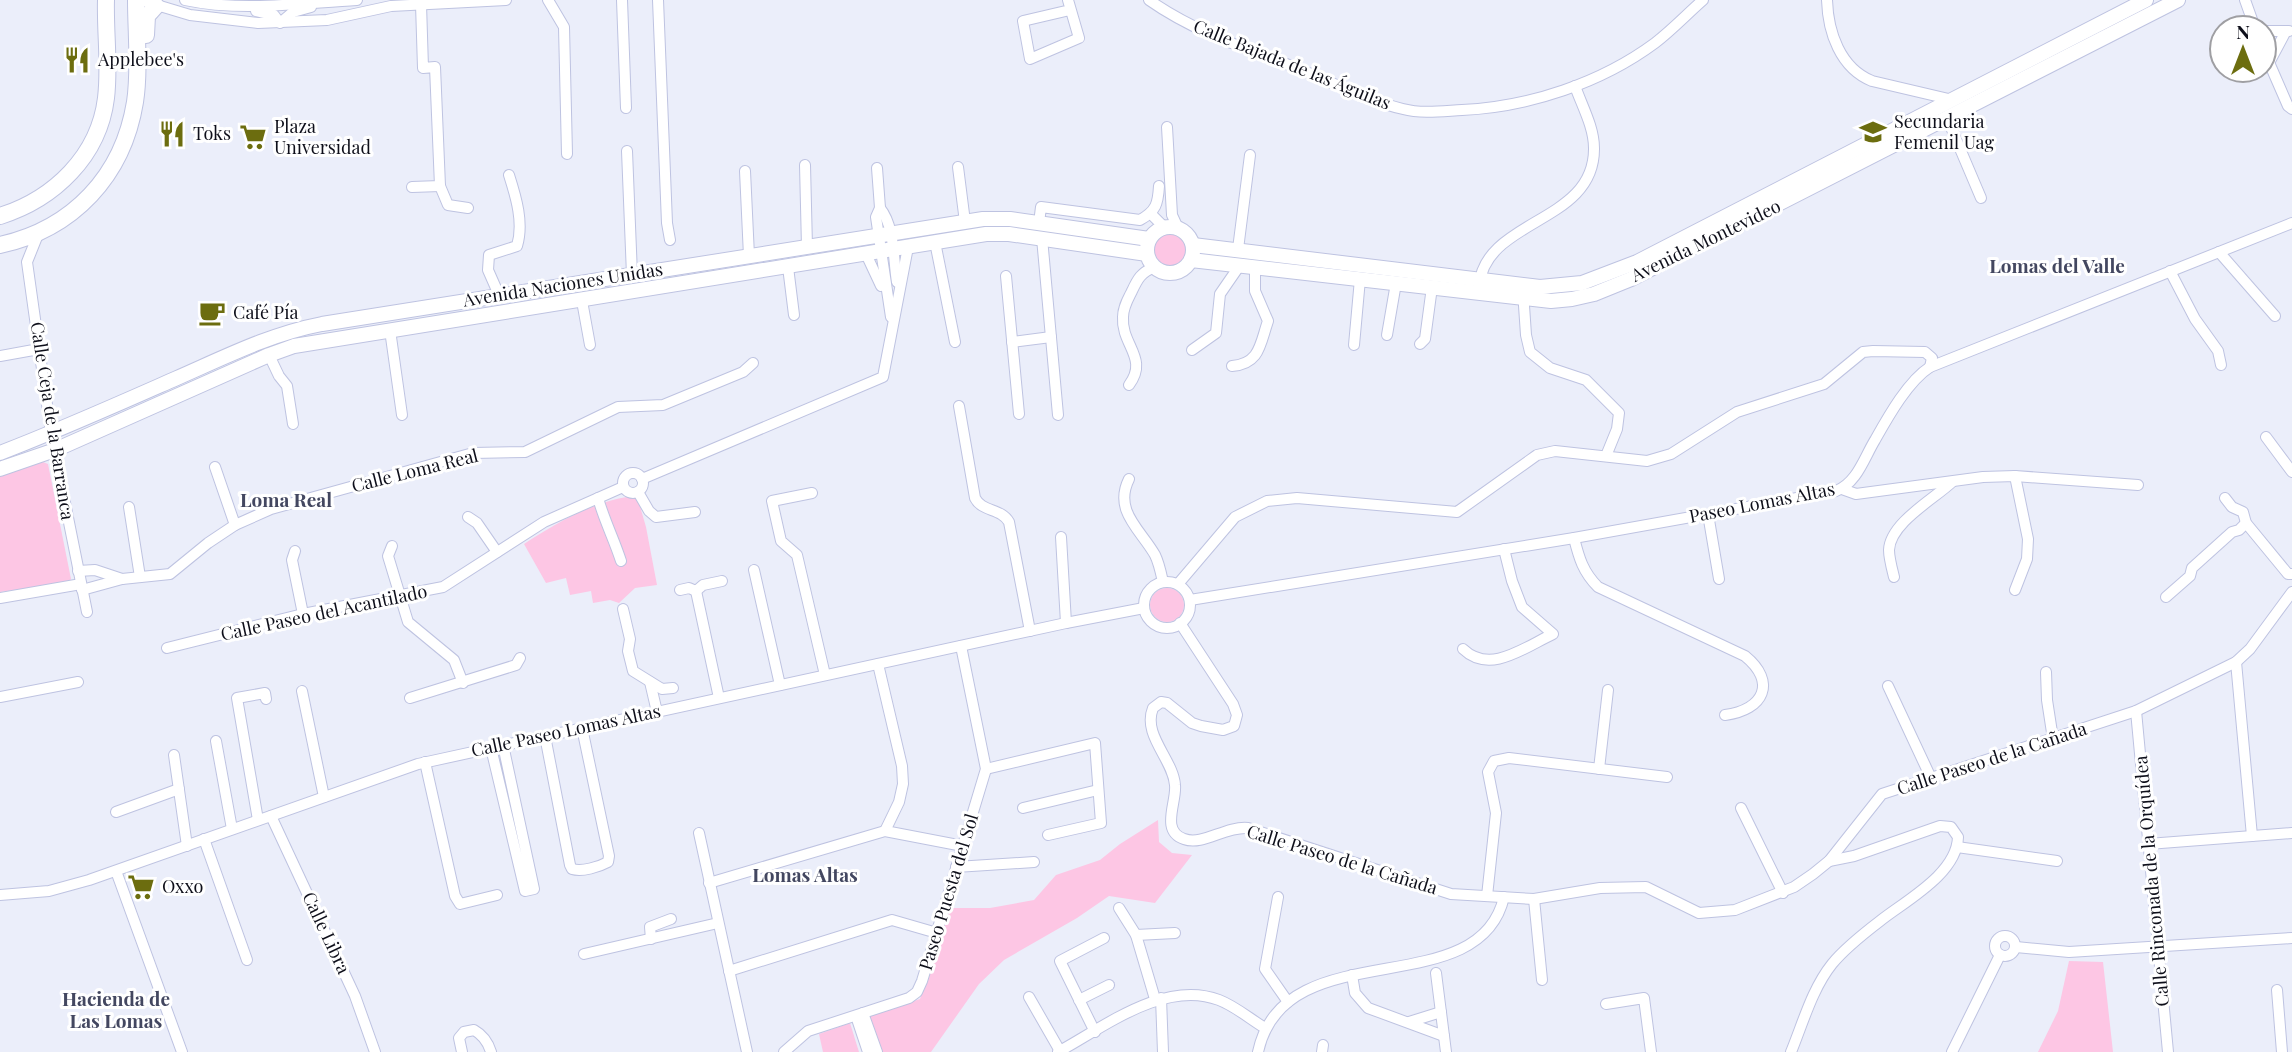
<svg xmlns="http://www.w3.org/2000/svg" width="2292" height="1052" viewBox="0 0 2292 1052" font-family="'Playfair Display',serif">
  <rect width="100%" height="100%" fill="#ebeefa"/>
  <g fill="#fdc6e4">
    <circle cx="1170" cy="250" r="22"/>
    <polygon points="43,462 48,464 71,579 69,582 0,592 0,476"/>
    <path d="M 637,496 L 646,527 L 657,585 L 635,588 L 619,603 L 610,600 L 593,603 L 591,591 L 570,595 L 566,578 L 546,583 L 524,544 C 556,523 599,498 637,496 Z"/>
    <circle cx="1167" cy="605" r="17"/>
    <polygon points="1158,820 1159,842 1172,853 1192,855 1155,903 1109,896 1077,918 1004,960 979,984 931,1052 882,1052 868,1016 920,999 948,908 990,908 1034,900 1056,875 1100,860 1120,844"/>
    <polygon points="2069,961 2103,962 2113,1052 2038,1052 2058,1011"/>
    <polygon points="850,1023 859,1052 823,1052 819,1034"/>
  </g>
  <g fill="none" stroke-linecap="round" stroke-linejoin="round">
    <g stroke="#bec3e1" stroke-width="12">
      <g id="street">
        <polyline points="140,0 190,15 258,23 327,20 391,6 506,0"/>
        <path d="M 185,0 C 241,12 301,3 357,0"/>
        <polyline points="548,0 564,27 567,154"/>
        <polyline points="622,0 626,108"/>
        <polyline points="658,0 667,223 670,240"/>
        <polyline points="1068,0 1079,38 1030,59 1023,21 1070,10"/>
        <path d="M 1149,0 C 1193,31 1244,48 1294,67 C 1330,81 1365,100 1403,109 C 1422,114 1443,111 1462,110 C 1529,107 1601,83 1655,43 C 1672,30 1687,14 1703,0"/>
        <path d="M 1827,0 C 1828,32 1840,68 1872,81 L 1953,100"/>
        <polyline points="2245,0 2255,28"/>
        <polyline points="256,11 274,15 280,23 293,12 311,7"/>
        <polyline points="2264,31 2289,31"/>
        <polyline points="2264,51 2288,106 2292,109"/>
        <polyline points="2269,63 2286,31"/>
        <polyline points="1947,118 1981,198"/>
        <polyline points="1167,127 1172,215 1178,228"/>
        <polyline points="627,151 632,275"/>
        <polyline points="805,165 807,247"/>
        <polyline points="958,167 965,222"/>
        <polyline points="877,168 880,208 876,217 891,317"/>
        <polyline points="745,171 749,256"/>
        <polyline points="440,186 448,205 468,208"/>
        <polyline points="412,187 440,186 435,67 423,68 421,4"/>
        <path d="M 880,208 C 895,227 893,258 897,282"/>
        <polyline points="1151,214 1164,227"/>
        <path d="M 1039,223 L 1041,207 L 1140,220 C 1156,211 1158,204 1159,186"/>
        <polyline points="39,232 27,262 51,433 87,612"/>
        <polyline points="1042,238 1058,415"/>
        <polyline points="935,242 955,342"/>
        <polyline points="1238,249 1250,155"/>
        <polyline points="2219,252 2275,316"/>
        <polyline points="866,254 881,286"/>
        <polyline points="788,267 794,315"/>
        <polyline points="2170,271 2195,319 2218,351 2221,365"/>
        <polyline points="1006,276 1019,414"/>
        <path d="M 1479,286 C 1485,218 1595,224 1594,148 C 1594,127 1582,106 1575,86"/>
        <polyline points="1523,291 1526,335 1530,352 1550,368 1586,380 1619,413 1617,429 1606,456"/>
        <path d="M 499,295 L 488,270 L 489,255 L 517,246 C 524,223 516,197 509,175"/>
        <polyline points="582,301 590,345"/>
        <polyline points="390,330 402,415"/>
        <polyline points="1387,335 1396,283"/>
        <polyline points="1012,342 1051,337"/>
        <polyline points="1420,344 1425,339 1432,287"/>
        <polyline points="1354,345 1360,279"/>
        <polyline points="1192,350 1216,333 1220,294 1240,265"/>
        <polyline points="269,355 279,376 287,386 293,424"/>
        <polyline points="0,356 39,349"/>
        <path d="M 1232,366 C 1260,364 1260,344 1268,321 L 1255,291 L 1255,267"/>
        <path d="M 1129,385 C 1149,358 1121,345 1123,317 C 1123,307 1128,299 1132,291 C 1138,278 1141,273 1154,267"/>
        <path d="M 959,406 L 975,498 C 982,512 1001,508 1009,522 L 1030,631"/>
        <polyline points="2266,437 2292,472"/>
        <polyline points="215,467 235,525"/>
        <circle cx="633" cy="483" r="10"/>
        <polyline points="2015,476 2028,539 2027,559 2015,590"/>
        <polyline points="642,479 883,377 908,247"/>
        <path d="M 1129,479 C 1113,511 1141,530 1155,555 C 1159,563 1161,573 1163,582"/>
        <polyline points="1842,489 1856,494 1983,477 2015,476 2138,485"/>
        <polyline points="638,492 649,511 656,517 695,512"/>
        <polyline points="812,493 772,501 781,541 797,555 825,675"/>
        <path d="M 598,498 C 604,520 614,539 621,561"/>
        <polyline points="2225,498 2232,507 2243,512 2246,523 2288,574 2292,574"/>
        <polyline points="129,507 140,577"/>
        <polyline points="1708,514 1719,579"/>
        <polyline points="468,517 477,523 497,552"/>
        <polyline points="1061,537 1066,623"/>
        <path d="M 1574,538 C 1579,558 1583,572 1598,587 L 1745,656 C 1777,682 1764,710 1725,715"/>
        <polyline points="392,546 388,556 408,622 454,660 463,683"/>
        <polyline points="295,551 292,560 303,614"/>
        <polyline points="754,570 780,685"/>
        <polyline points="78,571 95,570 122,579"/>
        <path d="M 1894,577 C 1892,569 1889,558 1889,550 C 1890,523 1934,499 1952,482"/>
        <circle cx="1167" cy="605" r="23"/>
        <polyline points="1178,584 1235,517 1267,501 1297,498 1457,512 1537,455 1555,451 1647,461 1671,454 1737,412 1824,384 1863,352 1873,351 1925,352 1932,358 1930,367"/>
        <polyline points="82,590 122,579 170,574 208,543 235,525 271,509 473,453 525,452 618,407 663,405 743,372 753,363"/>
        <polyline points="680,590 689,588 696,591 703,585 722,581"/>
        <polyline points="696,591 719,698"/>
        <polyline points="2166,597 2190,576 2192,568 2232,532 2239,530 2246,523"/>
        <polyline points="0,598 81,584"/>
        <path d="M 1190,600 L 1574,538 L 1836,491 C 1857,483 1864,458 1875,440 C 1888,417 1908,381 1930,367 L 2292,223"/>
        <polyline points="623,609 630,639 628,651 633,671 662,689 673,688"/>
        <path d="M 1180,623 L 1233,704 L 1237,715 L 1234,726 L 1223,730 L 1201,726 L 1192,723 L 1167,703 L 1161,702 L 1153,708 C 1142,735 1173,759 1175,785 C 1177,802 1160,831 1184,839 C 1203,846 1225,826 1248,828 L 1451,894 L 1534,899 L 1600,888 L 1646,887 L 1699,913 L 1735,910 L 1794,887 L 1813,874 L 1829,861 L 1882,794 L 2136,711 L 2236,662 L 2250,649 L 2292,592"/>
        <polyline points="167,648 303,614 443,587 544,522 623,487"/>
        <path d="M 1463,649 C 1490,675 1525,647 1553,634 L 1522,607 L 1512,581 L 1504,549"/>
        <polyline points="2236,662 2252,836"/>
        <polyline points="878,664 902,766 903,784 899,802 885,831"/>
        <polyline points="2046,672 2047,700 2053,739"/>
        <polyline points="650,682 657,712"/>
        <polyline points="1888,686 1931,778"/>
        <polyline points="302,691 324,797"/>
        <polyline points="0,697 78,682"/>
        <polyline points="410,698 516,665 520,658"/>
        <polyline points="2136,711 2168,1052"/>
        <path d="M 545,736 L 570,865 L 572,869 C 582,872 599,867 608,862 L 609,856 L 582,728"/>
        <polyline points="216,741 232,829"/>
        <polyline points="491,748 525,891 534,889 503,745"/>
        <polyline points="174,755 187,846"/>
        <polyline points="425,762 455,896 460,904 497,895"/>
        <polyline points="986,769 1095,743 1101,823 1048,835"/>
        <polyline points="1599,769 1608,690"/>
        <polyline points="1023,808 1098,790"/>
        <polyline points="1741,808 1783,893"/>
        <polyline points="116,812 179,789"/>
        <polyline points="271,816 355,996 375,1052"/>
        <polyline points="258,820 237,698 265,693 266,699"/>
        <polyline points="699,833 747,1052"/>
        <polyline points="204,839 247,960"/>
        <polyline points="2148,844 2292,833"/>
        <polyline points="1957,847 2057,861"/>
        <polyline points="956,867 1034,862"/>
        <polyline points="116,871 182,1052"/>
        <polyline points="709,883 885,831 963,846"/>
        <polyline points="0,895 49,891 89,880 418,764 1066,623 1144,608"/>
        <polyline points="1487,896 1496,813 1488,772 1494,761 1509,758 1667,777"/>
        <polyline points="1278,897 1265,969 1288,1002"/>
        <polyline points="1534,899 1542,980"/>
        <polyline points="1119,908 1136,935 1155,999"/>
        <polyline points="1136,935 1175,933"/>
        <circle cx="2005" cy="946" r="10"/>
        <polyline points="651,939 650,927 671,919"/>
        <polyline points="2016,947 2069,952 2292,938"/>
        <polyline points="584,954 718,923"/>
        <polyline points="729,971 892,920 937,933"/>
        <polyline points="1436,973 1446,1052"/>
        <polyline points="1352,975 1355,993 1368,1008 1444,1036"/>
        <polyline points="2277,990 2282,1052"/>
        <polyline points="1029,997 1060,1051"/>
        <polyline points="1161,998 1163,1052"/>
        <polyline points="1079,1000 1109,985"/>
        <polyline points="1606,1004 1644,998 1651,1052"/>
        <polyline points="863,1013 877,1052"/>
        <polyline points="856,1016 868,1052"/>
        <polyline points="1409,1022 1441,1012"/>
        <polyline points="1095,1032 1060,961 1104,938"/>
        <path d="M 462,1052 L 459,1038 L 464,1032 L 474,1030 C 483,1035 488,1042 491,1052"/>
        <polyline points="784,1052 808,1031 909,998 917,992 922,981 986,769 961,646"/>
        <path d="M 1058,1052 C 1104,1027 1165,979 1219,1000 C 1235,1006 1250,1019 1265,1028"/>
        <path d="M 1258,1052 C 1284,930 1479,1006 1504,897"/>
        <polyline points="1322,1052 1323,1045"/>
        <path d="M 1791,1052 C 1803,1023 1812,989 1832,964 C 1845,948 1863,934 1880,921 C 1905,901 1957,874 1958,837 L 1951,827 L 1940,826 L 1854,856 L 1829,861"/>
        <polyline points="1952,1052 2000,955"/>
      </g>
    </g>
    <g stroke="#bec3e1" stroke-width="16">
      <g id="secondary">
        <circle cx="1170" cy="250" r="23"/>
        <polyline points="1193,245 1540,287 1582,283 1637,262 2146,0"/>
        <polyline points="1191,260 1524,298 1551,301 1572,299 1594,294 1631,279 2178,0"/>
        <path d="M 0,453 C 60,430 118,404 177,378 C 225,357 270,334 322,324 L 983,219 L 1010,219 L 1149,239"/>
        <polyline points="0,469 55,450 269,355 294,346 986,234 1009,234 1147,254"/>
      </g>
    </g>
    <g stroke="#bec3e1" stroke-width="18">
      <g id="primary">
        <polyline points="146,35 147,16 156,6"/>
        <path d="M 0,216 C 54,199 99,156 106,98 C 110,66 105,32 106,0"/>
        <path d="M 0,245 C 73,229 123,176 135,102 C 140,70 136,33 136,0"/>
      </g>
    </g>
    <use href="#street" stroke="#fff" stroke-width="10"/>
    <use href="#secondary" stroke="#fff" stroke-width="14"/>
    <use href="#primary" stroke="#fff" stroke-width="16"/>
  </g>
  <defs>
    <g id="restaurant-bare" transform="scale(2.1)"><path d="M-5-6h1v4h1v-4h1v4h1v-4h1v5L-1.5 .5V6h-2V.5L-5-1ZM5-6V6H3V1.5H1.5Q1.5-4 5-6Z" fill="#6c6d0f" stroke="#fff" stroke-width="2.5" paint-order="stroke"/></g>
    <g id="school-bare" transform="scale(2.1)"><path d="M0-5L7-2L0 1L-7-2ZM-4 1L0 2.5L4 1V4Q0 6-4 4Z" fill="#6c6d0f" stroke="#fff" stroke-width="2.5" paint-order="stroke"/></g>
    <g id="supermarket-bare" transform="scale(2.1)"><path d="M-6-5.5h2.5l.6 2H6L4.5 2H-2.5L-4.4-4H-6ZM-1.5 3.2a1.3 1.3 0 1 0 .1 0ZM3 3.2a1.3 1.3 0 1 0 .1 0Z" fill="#6c6d0f" stroke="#fff" stroke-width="2.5" paint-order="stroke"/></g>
    <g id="cafe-bare" transform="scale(2.1)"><path d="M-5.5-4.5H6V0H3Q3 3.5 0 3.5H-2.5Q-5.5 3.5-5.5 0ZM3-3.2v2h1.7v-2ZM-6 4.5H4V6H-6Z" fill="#6c6d0f" stroke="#fff" stroke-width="2.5" paint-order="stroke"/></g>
  </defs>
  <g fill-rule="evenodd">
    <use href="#restaurant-bare" x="77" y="60"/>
    <use href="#school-bare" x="1873" y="132"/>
    <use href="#restaurant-bare" x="172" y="134"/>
    <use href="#supermarket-bare" x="253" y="137"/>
    <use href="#cafe-bare" x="212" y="313"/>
    <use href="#supermarket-bare" x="141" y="887"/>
  </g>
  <g text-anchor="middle" stroke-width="6" stroke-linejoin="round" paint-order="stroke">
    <g font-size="18" fill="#0e0f1a" stroke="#fff" text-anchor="start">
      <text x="98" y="66">Applebee's</text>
      <text x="1894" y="128">Secundaria<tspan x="1894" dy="21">Femenil Uag</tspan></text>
      <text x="274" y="133">Plaza<tspan x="274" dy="21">Universidad</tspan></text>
      <text x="193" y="140">Toks</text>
      <text x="233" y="319">Café Pía</text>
      <text x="162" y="893">Oxxo</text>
    </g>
    <g font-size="18" fill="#0e0f1a" stroke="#fff">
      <text transform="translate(1292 65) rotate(22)" y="6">Calle Bajada de las Águilas</text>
      <text transform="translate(1706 241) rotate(-26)" y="6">Avenida Montevideo</text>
      <text transform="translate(563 285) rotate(-9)" y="6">Avenida Naciones Unidas</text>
      <text transform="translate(52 421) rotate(81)" y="6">Calle Ceja de la Barranca</text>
      <text transform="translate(415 471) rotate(-14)" y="6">Calle Loma Real</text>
      <text transform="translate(1762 503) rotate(-11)" y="6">Paseo Lomas Altas</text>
      <text transform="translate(324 613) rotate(-12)" y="6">Calle Paseo del Acantilado</text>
      <text transform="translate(566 731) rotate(-12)" y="6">Calle Paseo Lomas Altas</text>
      <text transform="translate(1992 759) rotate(-18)" y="6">Calle Paseo de la Cañada</text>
      <text transform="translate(1342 860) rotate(17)" y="6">Calle Paseo de la Cañada</text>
      <text transform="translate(2152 881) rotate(-95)" y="6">Calle Rinconada de la Orquídea</text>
      <text transform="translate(949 892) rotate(-73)" y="6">Paseo Puesta del Sol</text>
      <text transform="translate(326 933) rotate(65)" y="6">Calle Libra</text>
    </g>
    <g font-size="19" font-weight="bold" fill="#434760" stroke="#fff">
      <text x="2057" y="273">Lomas del Valle</text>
      <text x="286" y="507">Loma Real</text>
      <text x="805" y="882">Lomas Altas</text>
      <text x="116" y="1006">Hacienda de<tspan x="116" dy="22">Las Lomas</tspan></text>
    </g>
  </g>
  <g transform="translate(2243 49)"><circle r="33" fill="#ffffff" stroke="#9f9fa3" stroke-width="2"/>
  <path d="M0-5L12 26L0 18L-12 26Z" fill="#6c6d0f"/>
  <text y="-10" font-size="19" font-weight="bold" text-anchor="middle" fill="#0e0f1a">N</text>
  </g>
</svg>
